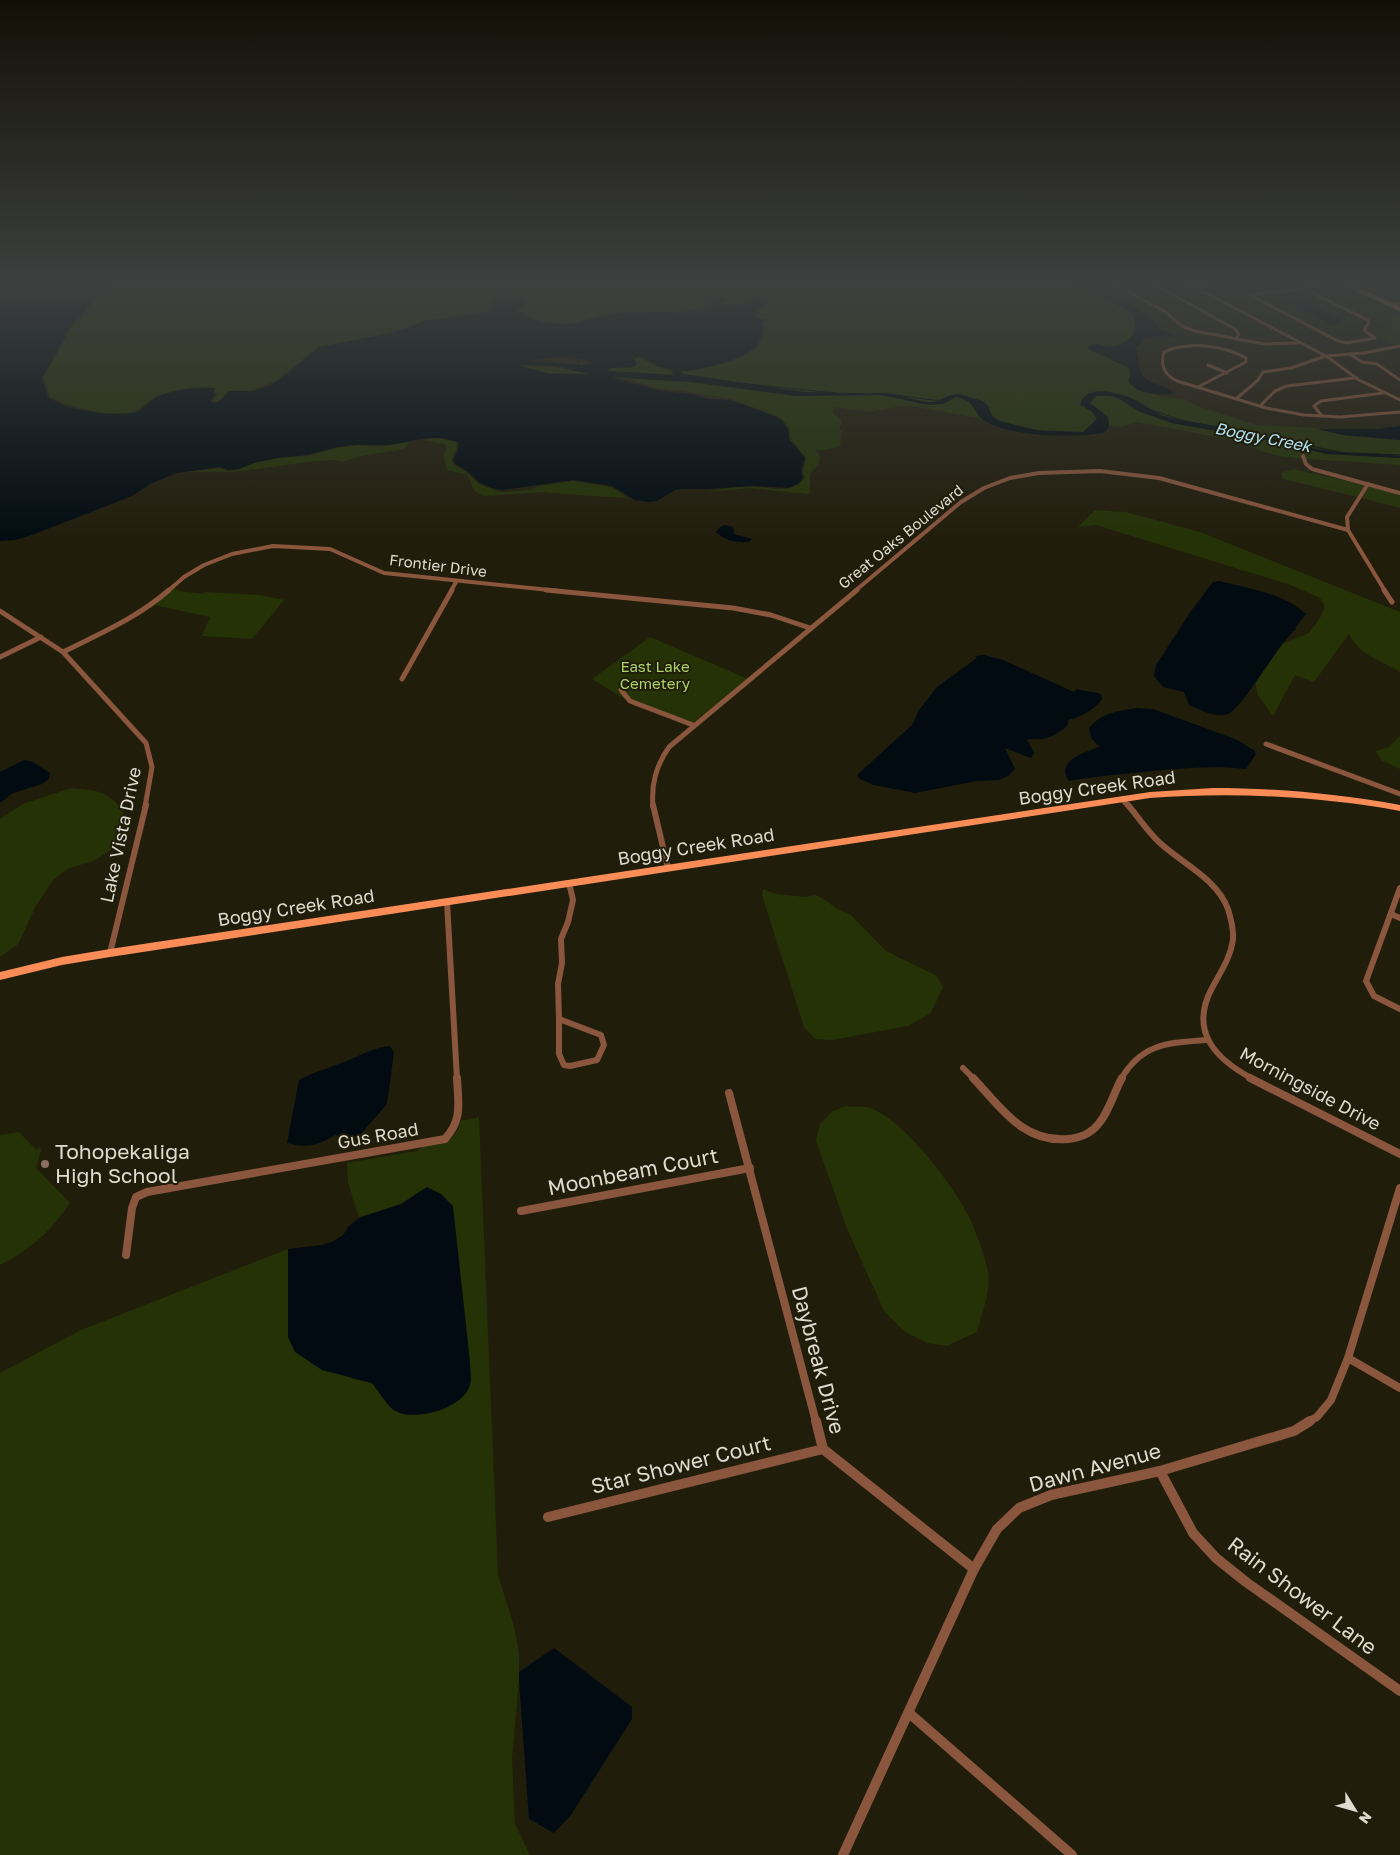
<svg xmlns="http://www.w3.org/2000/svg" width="1400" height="1855" viewBox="0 0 1400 1855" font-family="'Golos Text',sans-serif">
  <rect width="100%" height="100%" fill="#211d0b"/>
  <g fill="#243206">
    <path d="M 114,284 L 1065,284 L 1093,292 L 1132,313 C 1133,316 1135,321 1136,324 C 1137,334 1125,346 1117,347 C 1109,348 1101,345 1093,345 L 1089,349 L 1129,368 L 1136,390 L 1169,398 L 1187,400 L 1197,406 L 1257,425 L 1318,428 L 1343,435 L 1400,440 L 1400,456 L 1334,452 L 1228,428 L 1192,423 L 1157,414 L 1131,398 L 1120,395 L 1098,391 L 1087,394 L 1081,401 L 1085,408 L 1096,415 L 1097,419 C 1094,425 1088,431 1082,432 C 1069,436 1013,427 1000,421 C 993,418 991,413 988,406 L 959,394 L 951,395 L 935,402 L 925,402 L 891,394 L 804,392 L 683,374 L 679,372 C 699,371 779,357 763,323 L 767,319 L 758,318 L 755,314 L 768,304 L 771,300 C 754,293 739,307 722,305 L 721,304 L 727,298 L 718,298 L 723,294 L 722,294 L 708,296 L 708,298 L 713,304 C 678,318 643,308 606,314 C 589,317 579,325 561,324 C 546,322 529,319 517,309 L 529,304 L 527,300 C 514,294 499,292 488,303 L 490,310 L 488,311 L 424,321 L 403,329 L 381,335 L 318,347 L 275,381 L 253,390 L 229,391 L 218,402 L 212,401 L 218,394 L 215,392 L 216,388 C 198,385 173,389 155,397 C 148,401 143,408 136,410 C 110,419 74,408 50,397 L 44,377 L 67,336 L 65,334 C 82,318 95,297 114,284 Z"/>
    <polygon points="1400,314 1400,345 1395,345 1369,331 1390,328 1393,322 1388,317"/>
    <polygon points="639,357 657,367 672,371 673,375 608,371 611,368 635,367 638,364 635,359"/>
    <polygon points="519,365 556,367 589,374 548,373"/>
    <path d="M 626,378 L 691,382 L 797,396 L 881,395 L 929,405 L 943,404 L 956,397 L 969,402 L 983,419 L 917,407 L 901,406 L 870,412 L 834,407 L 833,413 L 840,418 L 842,422 L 839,429 L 842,431 L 840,446 L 826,450 L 815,450 L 820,455 L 819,464 L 810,474 L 810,492 L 808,494 L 750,488 L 708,492 C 721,488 744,486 758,487 C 775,488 792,494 805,478 L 803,470 L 806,458 L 790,438 L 790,429 L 785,422 L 777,416 L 731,399 L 683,391 L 655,388 Z"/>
    <polygon points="1096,396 1110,396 1118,398 1138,411 1172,423 1267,440 1327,454 1400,458 1400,465 1307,459 1305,455 1301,455 1302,459 1279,456 1261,451 1242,442 1137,422 1121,427 1109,426 1108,417 1090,403"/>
    <path d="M 440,438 L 457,442 L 456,449 L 451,460 L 454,465 L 465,471 L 479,484 L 500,492 L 530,490 L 540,486 L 573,481 L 611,487 L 628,498 L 576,495 L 544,492 L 484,496 C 472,492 472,486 468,475 L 447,470 L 443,454 L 447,449 L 445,444 L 422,440 Z"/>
    <polygon points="409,442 405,448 399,450 361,456 342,462 334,460 315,461 233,472 186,472 219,468 227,471 238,470 254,463 278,458 307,456 338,448 360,445 378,447"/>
    <polygon points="1293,469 1365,485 1357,497 1283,479 1281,473"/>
    <polygon points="1369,486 1400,494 1400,508 1362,498"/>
    <path d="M 1095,510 L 1126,512 L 1200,532 L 1400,612 L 1400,672 C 1380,660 1359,655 1349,634 L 1314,682 L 1295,675 L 1273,716 L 1258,695 L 1255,681 L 1282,644 L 1309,633 L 1320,618 L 1325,606 L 1320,598 L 1291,585 L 1096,525 L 1078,527 Z"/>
    <polygon points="174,588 180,591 203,594 205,592 261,595 284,600 252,639 202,636 210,617 154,605"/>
    <polygon points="650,637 748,679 689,726 629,702 592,679"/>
    <polygon points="1400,736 1400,769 1381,760 1376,751 1389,747"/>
    <path d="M 71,788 C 103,790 117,794 129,826 L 119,842 L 107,853 L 93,861 L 67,869 L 53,880 L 36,906 L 18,944 L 0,957 L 0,819 L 23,804 Z"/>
    <polygon points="763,889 776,894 806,897 815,895 824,899 837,909 851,915 886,951 937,976 943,987 931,1013 908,1026 832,1040 815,1039 804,1027 762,895"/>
    <path d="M 846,1106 C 853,1107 860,1106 866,1107 C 900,1114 954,1186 969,1217 C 975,1229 986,1259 988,1272 C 991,1291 982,1313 977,1332 L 947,1346 L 928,1343 L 905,1332 L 884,1311 L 848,1231 L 816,1141 L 820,1124 L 833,1111 Z"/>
    <path d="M 479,1117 L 498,1575 L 514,1626 L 519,1653 L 519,1680 L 512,1759 L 515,1824 L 530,1855 L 0,1855 L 0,1373 L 81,1330 L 288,1249 L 290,1280 L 352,1379 L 372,1383 L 391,1408 C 429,1415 443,1419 470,1386 L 420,1191 L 401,1204 L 359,1217 L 348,1183 L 347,1163 L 416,1151 C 435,1137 451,1153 461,1121 Z"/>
    <path d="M 19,1132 L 36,1150 L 39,1147 L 41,1150 L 36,1168 L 70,1203 C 52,1230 29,1251 0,1265 L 0,1135 Z"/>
  </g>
  <g fill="#010b11" fill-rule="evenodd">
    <path d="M 0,284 L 112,284 C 94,297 81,317 64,334 L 66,336 L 42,377 L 48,397 C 56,401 64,406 72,408 C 88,412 122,417 137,412 C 144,409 148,402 155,398 C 173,389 195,388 215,388 L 213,393 L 216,394 L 210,401 L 213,403 C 226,401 222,395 230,391 L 253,391 L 269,386 L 282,378 L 319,347 L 381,335 L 404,330 L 424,321 L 489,312 L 492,310 L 489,303 C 500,293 515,293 527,302 L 525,306 L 516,309 C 527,320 547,324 563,324 C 581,325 594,316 611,314 C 646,310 682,319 714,305 L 709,297 L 722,294 L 717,298 L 726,298 L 720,304 C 735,311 752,294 770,301 L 753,313 L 757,319 L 766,319 L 761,323 C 776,355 700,371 679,371 L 683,374 L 804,392 L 891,394 L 925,402 L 935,402 L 951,395 L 959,394 L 983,401 L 988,406 L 992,416 L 1000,421 L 1035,430 L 1083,432 L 1097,419 L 1092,411 L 1080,405 C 1085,382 1123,393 1137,401 C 1148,406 1155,414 1167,417 C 1187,423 1207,424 1227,428 C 1257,433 1286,443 1316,449 C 1344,454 1372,452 1400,456 L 1400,458 L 1327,454 L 1267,440 L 1172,423 L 1138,411 L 1118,398 L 1110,396 L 1096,396 L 1090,403 L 1108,417 L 1109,427 L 1104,433 C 1074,438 1011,437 985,421 C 972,413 977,401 956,397 L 943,404 L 929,405 L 881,395 L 797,396 L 691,382 L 610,377 L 662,391 L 691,394 L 709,399 L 730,400 L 772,415 L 782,420 L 788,429 L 789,439 L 805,458 L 801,470 L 803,478 L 798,484 L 788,488 L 753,486 L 706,489 L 682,489 L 675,490 L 657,501 L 649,502 L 635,500 L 612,486 L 573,480 L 502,490 L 492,488 L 480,483 L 467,471 L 455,464 L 453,460 L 458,449 L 458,442 L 441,438 L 427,438 L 390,445 L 353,445 L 337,447 L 307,455 L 277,458 L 254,463 L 238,469 L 228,470 L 220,467 L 177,473 L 152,483 L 132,496 L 32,535 L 15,540 L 0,541 ZM 563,356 L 582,359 L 593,363 L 582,365 L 524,361 ZM 640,356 L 658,366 L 672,370 L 673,375 L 608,371 L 605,373 L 610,368 L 634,367 L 636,364 L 634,358 ZM 518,365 L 556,366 L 588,374 L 548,374 Z"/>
    <path d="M 1065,284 L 1089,284 L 1108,291 L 1146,314 L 1161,330 L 1176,335 L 1172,337 L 1145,338 L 1136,348 C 1139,356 1138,361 1139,368 C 1143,385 1165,383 1174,393 C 1160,397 1135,393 1128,381 L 1130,375 L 1129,368 L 1089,349 L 1087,347 C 1102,338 1109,355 1129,339 C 1138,332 1135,323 1132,313 L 1093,292 Z"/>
    <polygon points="1294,298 1300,299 1342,320 1336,325 1331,325 1282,300"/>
    <polygon points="1400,426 1400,440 1343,435 1317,429 1376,429"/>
    <path d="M 725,525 L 733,527 L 734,534 L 752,539 L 749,542 C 737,543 725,541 716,532 L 720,527 Z"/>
    <path d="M 1219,581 C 1247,588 1284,593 1306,614 L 1295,628 L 1296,629 C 1278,643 1241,712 1226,715 C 1213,717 1201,710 1189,705 L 1184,692 L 1163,687 L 1154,676 L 1156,665 L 1191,611 L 1213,582 Z"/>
    <path d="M 984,655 L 1003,660 L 1074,692 L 1077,689 C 1085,692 1093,691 1101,694 L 1102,699 C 1094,710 1081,717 1068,720 L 1068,724 C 1063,731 1052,737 1043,739 C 1038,740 1032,738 1027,740 L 1034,753 L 1031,758 L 1005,748 L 1015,769 L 1008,776 L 999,780 L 977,781 L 915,793 L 874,785 L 860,779 L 857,775 L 912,725 L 919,710 L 937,687 L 977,658 L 975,656 Z"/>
    <path d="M 1136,708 L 1153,709 L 1164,713 L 1235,739 L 1254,750 L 1256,754 L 1246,769 C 1210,765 1177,769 1142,772 C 1116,775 1095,776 1069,781 C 1054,761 1087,751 1100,747 L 1091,738 L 1089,728 C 1103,712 1115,712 1136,708 Z"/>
    <polygon points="24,760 33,762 50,773 49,779 42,784 13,793 0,803 0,772"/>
    <path d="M 390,1046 L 394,1052 L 387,1104 L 361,1134 L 348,1140 L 335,1135 C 317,1146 307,1148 287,1143 L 299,1080 C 312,1073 325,1069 339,1064 C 356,1058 371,1048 390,1046 Z"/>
    <path d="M 427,1187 L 441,1194 L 453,1206 L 470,1362 C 470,1369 472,1379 470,1385 C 464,1408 416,1421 397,1412 C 388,1408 379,1391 372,1383 L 322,1370 L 295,1352 L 288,1337 L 288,1249 L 322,1245 L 334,1241 L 343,1235 L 349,1226 L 359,1218 L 401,1204 Z"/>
    <polygon points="554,1648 632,1707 632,1719 571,1815 554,1833 529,1819 519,1680 519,1672"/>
  </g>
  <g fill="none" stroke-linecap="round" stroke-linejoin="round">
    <g stroke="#010b11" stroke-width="1">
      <polyline points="579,365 578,360 580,356"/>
      <polyline points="586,370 606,373"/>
      <polyline points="748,384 835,393"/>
      <polyline points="872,393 890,394"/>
      <polyline points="895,395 940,401"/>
      <polyline points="1148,409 1181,420 1257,435"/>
      <polyline points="1281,440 1340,452"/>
      <polyline points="1353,453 1400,455"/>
    </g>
    <g stroke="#8a563d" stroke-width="3">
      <polyline points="1114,284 1164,311 1182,326 1195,331 1264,344 1299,343"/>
      <polyline points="1154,284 1235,329 1239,334 1236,339"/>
      <polyline points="1179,284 1208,294 1326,356 1359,380 1400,400"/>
      <polyline points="1193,287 1211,284"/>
      <polyline points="1302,288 1304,289"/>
      <polygon points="1304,289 1368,320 1369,322 1364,330 1375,338 1347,343 1338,341 1250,295"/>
      <polyline points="1304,289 1325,284"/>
      <polyline points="1394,304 1400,303"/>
      <polyline points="1350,354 1362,362 1377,364 1400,380"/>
      <polyline points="1208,365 1227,373"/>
      <path d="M 1198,387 L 1246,362 L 1246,358 C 1223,345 1189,341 1164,352 C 1160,365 1165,375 1177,381 L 1266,408 L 1304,415 L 1340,417 L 1400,412"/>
      <polyline points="1236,399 1258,380 1263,372 1291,368 1326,356 1364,353 1400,346"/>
      <polyline points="1261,405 1275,391 1287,386 1355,378"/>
      <polyline points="1322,416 1314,406 1321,401 1383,393"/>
    </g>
    <g stroke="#8a563d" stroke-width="4">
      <polyline points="1303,456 1306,464 1312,469 1400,493"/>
      <polyline points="1368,484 1347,517 1348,530 1385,591"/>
      <polyline points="168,591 184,577 204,565 232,554 273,546 330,549 384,573 559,591"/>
      <polyline points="451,591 456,582"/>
      <polyline points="855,591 961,502 984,488 1010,478 1039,473 1100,471 1159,478 1348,530"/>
    </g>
    <g stroke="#8a563d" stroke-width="5">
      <polyline points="546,590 733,608 771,615 810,628"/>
      <polyline points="1384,590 1392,602"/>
      <polyline points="0,611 63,652 146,743 152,767 145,807"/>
      <path d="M 63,652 C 101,633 137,618 169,590"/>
      <polyline points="0,657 41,637"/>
      <polyline points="402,679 452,590"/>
      <polyline points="621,690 630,701 693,725"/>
      <polyline points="1266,744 1400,794"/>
      <polyline points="1122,799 1129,807"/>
      <path d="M 653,807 C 651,784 656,766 669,747 L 857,590"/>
    </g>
    <g stroke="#8a563d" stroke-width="6">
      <polyline points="653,805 668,868"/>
      <path d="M 1128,805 C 1139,818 1148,832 1160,843 C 1183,864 1217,879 1228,909 C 1231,919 1234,929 1233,939 C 1231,957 1220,973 1212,988 C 1189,1031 1215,1059 1253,1079"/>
      <polyline points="1400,888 1366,981 1374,996 1400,1009"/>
      <polyline points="447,902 457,1079"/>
      <polyline points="1391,914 1400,918"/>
      <polyline points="110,953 146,805"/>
      <polygon points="559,1019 601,1035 604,1045 597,1060 570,1066 564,1065 559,1054"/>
      <polyline points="559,1019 558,984 562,963 561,939 568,922 573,900 569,883"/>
      <polyline points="963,1068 974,1079"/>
      <path d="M 1121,1079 C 1142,1043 1168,1043 1206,1040"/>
    </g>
    <g stroke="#8a563d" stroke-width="8">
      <path d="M 973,1078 C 1000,1106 1022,1143 1068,1139 C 1081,1138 1092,1133 1100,1122 C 1110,1109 1114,1092 1122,1078"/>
      <polyline points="1250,1078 1400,1154"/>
      <polyline points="729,1093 816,1422"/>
      <polyline points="521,1211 750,1168"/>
      <path d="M 126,1255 L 132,1208 L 136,1197 L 147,1192 L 445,1139 C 463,1119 458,1103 457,1078"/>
      <polyline points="1348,1358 1400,1388"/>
      <polyline points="1308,1422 1317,1417 1331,1400 1348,1358 1400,1188"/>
    </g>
    <g stroke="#8a563d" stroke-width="10">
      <polyline points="816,1421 823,1449 974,1569"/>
      <polyline points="1160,1471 1193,1533 1216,1558 1246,1582 1400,1691"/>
      <polyline points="548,1517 823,1449"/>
      <polyline points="909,1713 1072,1855"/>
      <polyline points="843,1855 974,1569 997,1529 1019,1508 1051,1495 1160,1471 1294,1431 1310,1421"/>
    </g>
    <polyline stroke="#c8744c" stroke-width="4.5" points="1346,284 1400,309"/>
    <path fill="#f98c57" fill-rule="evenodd" d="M 1213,788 C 1276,788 1338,794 1400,805 L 1400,811 C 1317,796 1234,792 1150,798 L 110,957 L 62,965 L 0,980 L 0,972 L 62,957 L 110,949 L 1150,792 Z"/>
  </g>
  <linearGradient id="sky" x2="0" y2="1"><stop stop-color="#121006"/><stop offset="0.52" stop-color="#3d403f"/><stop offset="1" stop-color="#3d403f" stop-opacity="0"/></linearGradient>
  <rect width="1400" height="544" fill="url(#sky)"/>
  <circle fill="#8d6e63" stroke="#211d0b" stroke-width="2" cx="45" cy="1164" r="5"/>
  <g text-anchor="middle" stroke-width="4" stroke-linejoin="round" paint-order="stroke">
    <g font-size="15" fill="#dedbd0" stroke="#211d0b">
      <text transform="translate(901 537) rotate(-39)" y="5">Great Oaks Boulevard</text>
      <text transform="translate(438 566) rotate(7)" y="5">Frontier Drive</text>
    </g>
    <g font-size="15" fill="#abd265" stroke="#211d0b">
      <text x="655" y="672">East Lake<tspan x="655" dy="17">Cemetery</tspan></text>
    </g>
    <g font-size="16" font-style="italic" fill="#b0e1f5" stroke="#211d0b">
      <text transform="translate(1263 437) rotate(11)" y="6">Boggy Creek</text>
    </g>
    <g font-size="18" fill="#dedbd0" stroke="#211d0b">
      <text transform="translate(1097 788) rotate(-8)" y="6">Boggy Creek Road</text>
      <text transform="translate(121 835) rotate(-78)" y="6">Lake Vista Drive</text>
      <text transform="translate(696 847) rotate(-9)" y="6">Boggy Creek Road</text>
      <text transform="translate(296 908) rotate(-9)" y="6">Boggy Creek Road</text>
      <text transform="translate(1310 1089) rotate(28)" y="6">Morningside Drive</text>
      <text transform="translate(378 1136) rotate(-10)" y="6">Gus Road</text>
    </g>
    <g font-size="21" fill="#dedbd0" stroke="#211d0b" text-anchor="start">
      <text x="55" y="1159">Tohopekaliga<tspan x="55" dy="24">High School</tspan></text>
    </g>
    <g font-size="21" fill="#dedbd0" stroke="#211d0b">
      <text transform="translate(633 1172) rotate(-11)" y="7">Moonbeam Court</text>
      <text transform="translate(818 1360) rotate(75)" y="7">Daybreak Drive</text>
      <text transform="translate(681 1465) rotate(-14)" y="7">Star Shower Court</text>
      <text transform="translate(1095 1468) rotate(-15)" y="7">Dawn Avenue</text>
      <text transform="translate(1302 1596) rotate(37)" y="7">Rain Shower Lane</text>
    </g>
  </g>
  <g transform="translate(1355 1810) rotate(127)" stroke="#211d0b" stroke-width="4" paint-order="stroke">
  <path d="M0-4L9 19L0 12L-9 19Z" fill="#dedbd0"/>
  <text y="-8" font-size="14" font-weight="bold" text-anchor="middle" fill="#dedbd0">N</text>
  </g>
</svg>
